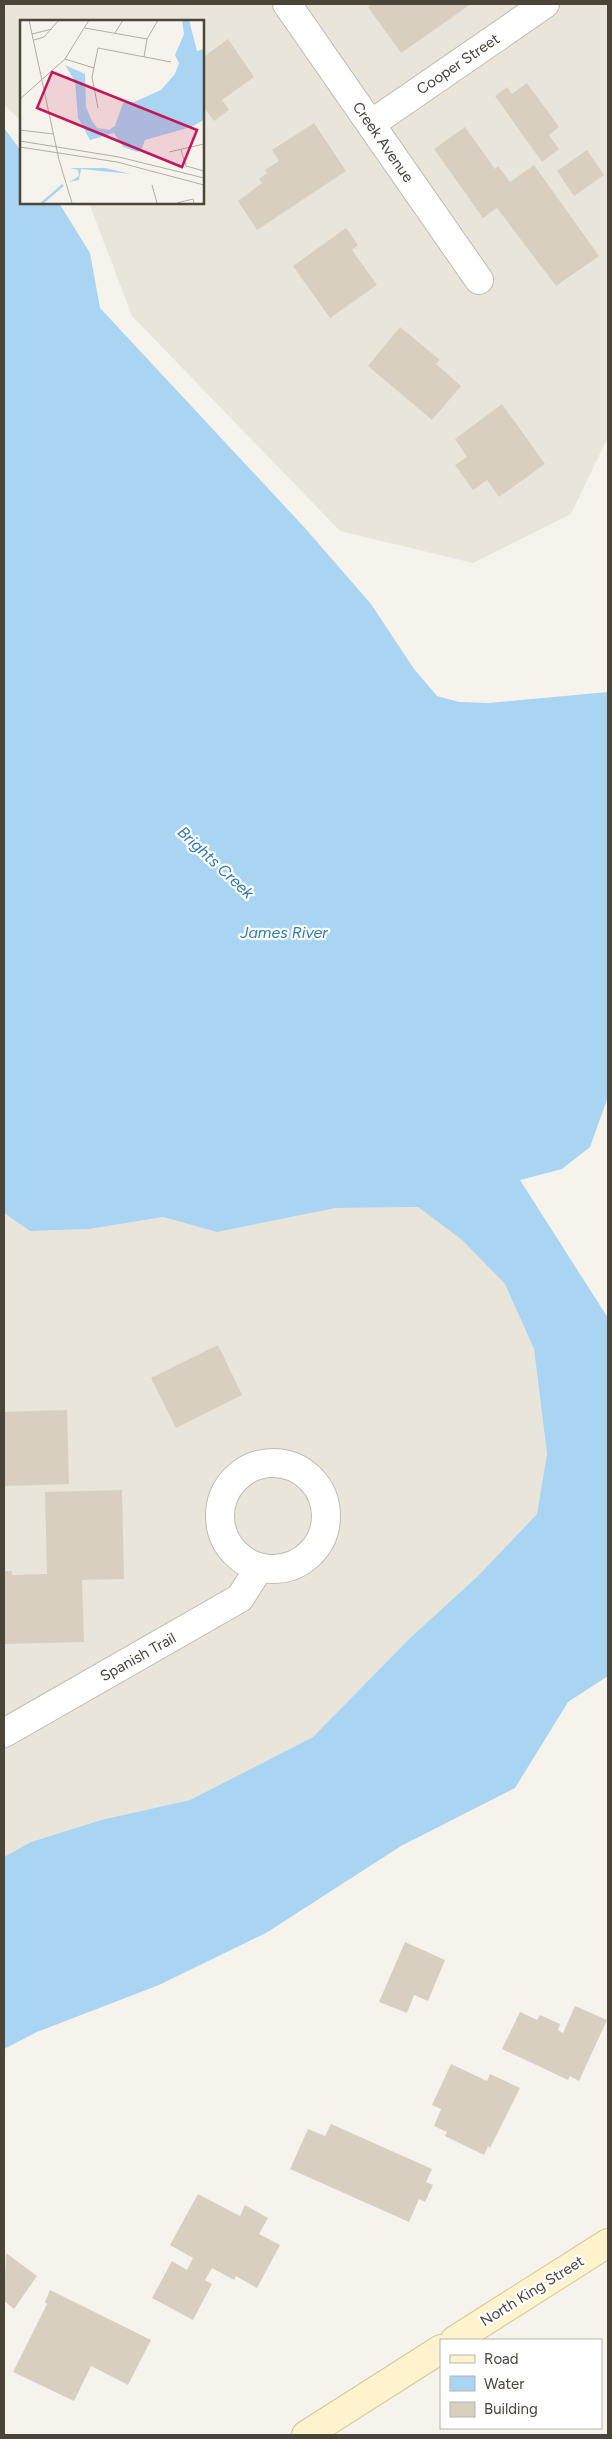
<svg xmlns="http://www.w3.org/2000/svg" width="612" height="2439" viewBox="0 0 612 2439" font-family="Figtree,sans-serif">
  <rect width="100%" height="100%" fill="#f6f3ec"/>
  <g fill="#eae5da">
    <polygon points="4,4 608,4 608,437 571,514 473,563 340,531 132,316 89,203 202,202 202,21 21,21 21,121 4,105"/>
    <polygon points="418,1207 462,1240 505,1284 534,1349 547,1454 537,1514 478,1576 410,1638 313,1737 190,1800 101,1820 31,1842 4,1857 4,1213 30,1231 89,1229 163,1217 217,1232 336,1208"/>
  </g>
  <polygon fill="#a9d4f2" points="4,128 21,151 21,202 59,203 90,253 100,308 304,527 371,604 414,669 437,696 459,702 489,703 608,692 608,1097 590,1147 562,1169 520,1180 608,1318 608,1676 568,1702 515,1788 401,1846 266,1933 159,1985 37,2032 4,2049 4,1857 31,1842 101,1820 190,1800 313,1737 410,1638 478,1576 537,1514 547,1454 534,1349 505,1284 462,1240 418,1207 336,1208 217,1232 163,1217 89,1229 30,1231 4,1213"/>
  <g fill="#d8cfc1">
    <polygon points="372,4 471,4 401,53 368,7"/>
    <polygon points="228,39 254,77 222,100 229,110 214,121 202,105 202,58"/>
    <polygon points="527,83 559,127 549,135 559,149 542,162 495,96 507,87 512,94"/>
    <polygon points="314,123 346,171 257,230 238,201 262,183 259,179 267,173 265,170 279,161 272,150"/>
    <polygon points="465,127 495,169 498,166 510,182 534,165 599,256 556,286 497,208 483,218 434,149"/>
    <polygon points="587,150 604,175 574,196 557,171"/>
    <polygon points="346,228 358,245 352,250 377,285 330,318 293,266"/>
    <polygon points="400,327 440,360 436,364 461,386 432,420 368,366"/>
    <polygon points="502,404 545,464 499,497 487,480 473,490 455,465 467,457 455,439"/>
    <polygon points="218,1345 242,1395 176,1428 151,1378"/>
    <polygon points="67,1410 69,1484 4,1486 4,1412"/>
    <polygon points="122,1490 124,1579 82,1580 84,1642 4,1644 4,1571 12,1571 12,1575 47,1574 45,1492"/>
    <polygon points="405,1942 445,1960 428,2001 414,1995 407,2013 379,2002"/>
    <polygon points="575,2006 607,2020 579,2081 570,2076 568,2080 502,2049 520,2012 537,2020 540,2015 560,2024 558,2030 563,2033"/>
    <polygon points="451,2064 487,2081 490,2074 520,2088 490,2148 488,2146 484,2155 445,2136 447,2132 434,2126 441,2109 432,2105"/>
    <polygon points="331,2124 432,2169 426,2182 433,2185 425,2202 419,2199 409,2222 290,2169 308,2129 325,2136"/>
    <polygon points="198,2194 240,2216 245,2205 268,2218 259,2234 280,2245 257,2288 236,2276 234,2280 212,2268 205,2280 212,2284 193,2320 152,2298 172,2261 187,2270 193,2258 170,2245"/>
    <polygon points="6,2253 37,2276 14,2309 4,2301"/>
    <polygon points="50,2290 151,2340 128,2385 91,2366 74,2401 13,2372 47,2304 45,2302"/>
  </g>
  <g fill="none" stroke-linecap="round" stroke-linejoin="round">
    <g stroke="#c2bbae" stroke-width="30">
      <g id="street">
        <polyline points="287,4 479,280"/>
        <polyline points="371,124 545,4"/>
        <circle cx="273" cy="1516" r="53"/>
        <polyline points="4,1733 240,1598 259,1568"/>
      </g>
    </g>
    <g stroke="#d6c79b" stroke-width="30">
      <g id="secondary">
        <polyline points="455,2340 608,2243"/>
        <polyline points="306,2435 441,2349"/>
      </g>
    </g>
    <use href="#street" stroke="#fff" stroke-width="28"/>
    <use href="#secondary" stroke="#fff3cd" stroke-width="28"/>
  </g>
  <g text-anchor="middle" stroke-width="4.5" stroke-linejoin="round" paint-order="stroke">
    <g font-size="15" fill="#4b4439" stroke="#fff">
      <text transform="translate(458 64) rotate(-34)" y="5">Cooper Street</text>
      <text transform="translate(383 142) rotate(55)" y="5">Creek Avenue</text>
      <text transform="translate(138 1657) rotate(-29)" y="5">Spanish Trail</text>
      <text transform="translate(532 2291) rotate(-32)" y="5">North King Street</text>
    </g>
    <g font-size="16" font-style="italic" fill="#2e7ab2" stroke="#fff">
      <text transform="translate(216 862) rotate(43)" y="6">Brights Creek</text>
      <text x="284" y="938">James River</text>
    </g>
  </g>
  <g transform="translate(20 20)">
    <rect width="184" height="184" fill="#f6f3ec"/>
    <path d="M 162,0 L 169,0 L 177,31 L 184,29 L 184,100 L 171,107 L 125,120 L 121,131 L 117,132 L 103,127 L 94,113 L 70,120 L 58,98 L 55,61 L 45,45 L 65,54 L 66,87 L 72,101 L 77,108 L 89,110 L 95,106 L 103,83 L 114,82 L 141,70 L 155,54 L 159,43 L 155,35 L 164,14 ZM 50,148 L 85,148 L 111,154 L 61,149 L 59,160 L 49,162 L 59,156 L 58,150 Z" fill="#a9d4f2"/>
    <path fill="none" stroke="#a9d4f2" stroke-width="2.5" d="M 22,183 L 43,165"/>
    <path fill="none" stroke="#b2ada4" stroke-width="1" d="M 9,0 L 39,140 L 52,183M 65,8 L 127,19M 95,13 L 103,0M 12,14 L 32,9M 14,20 L 24,17 L 39,0M 124,37 L 127,19 L 138,0M 45,39 L 74,48M 0,79 L 45,39 L 69,0M 78,88 L 72,57 L 78,28 L 151,42M 0,110 L 33,114M 0,121 L 99,137 L 184,158M 0,127 L 97,142 L 184,165M 161,130 L 166,146 L 184,151M 149,132 L 184,124M 132,165 L 137,183M 157,183 L 173,179 L 174,183"/>
    <path fill="#c2185b" fill-opacity="0.15" stroke="#c2185b" stroke-width="2.5" d="M 32,52 L 177,110 L 162,147 L 17,88 Z"/>
    <rect width="184" height="184" fill="none" stroke="#4b4439" stroke-width="2.5"/>
  </g>
  <rect width="612" height="2439" fill="none" stroke="#4b4439" stroke-width="10"/>
  <rect x="440" y="2339" width="162" height="90" fill="#ffffff" stroke="#b7b4b0"/>
  <rect x="450" y="2355" width="25" height="8" fill="#fff3cd" stroke="#b7b4b0"/>
  <text x="484" y="2364" font-size="15" fill="#4b4439">Road</text>
  <rect x="450" y="2376" width="25" height="15" fill="#a9d4f2" stroke="#b7b4b0"/>
  <text x="484" y="2389" font-size="15" fill="#4b4439">Water</text>
  <rect x="450" y="2402" width="25" height="15" fill="#d8cfc1" stroke="#b7b4b0"/>
  <text x="484" y="2414" font-size="15" fill="#4b4439">Building</text>
</svg>
